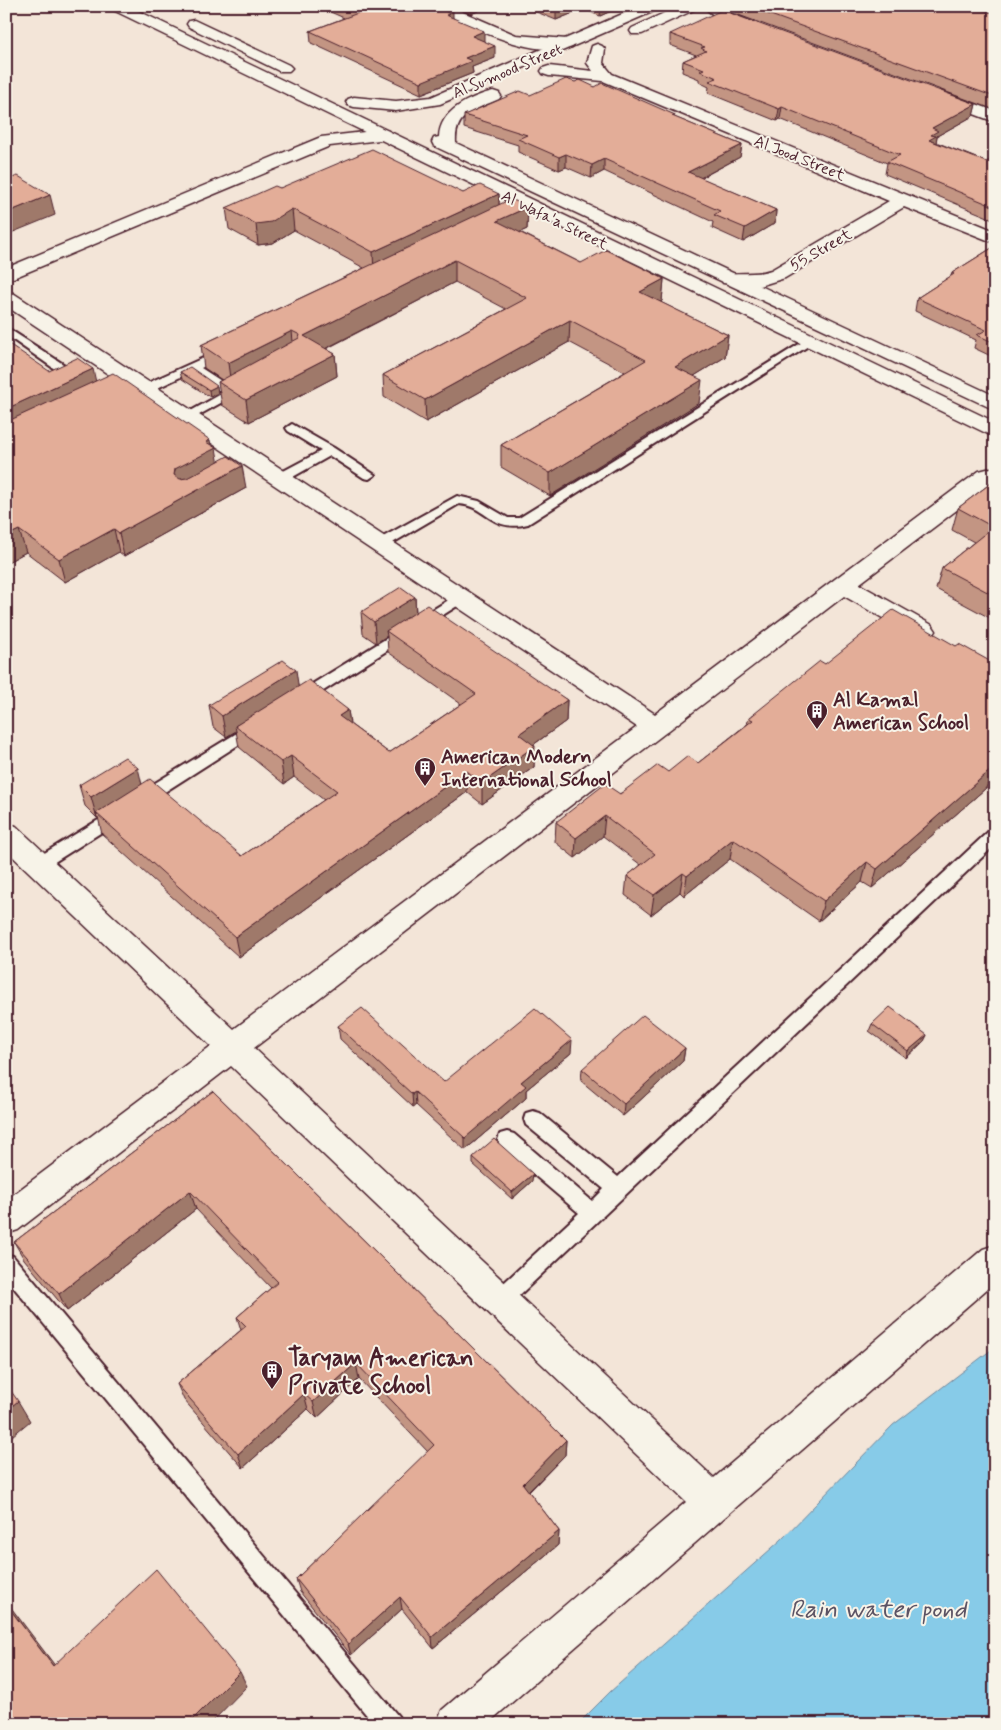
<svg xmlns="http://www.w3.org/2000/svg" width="1001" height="1730" viewBox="0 0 1001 1730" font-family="Mynerve,sans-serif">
  <rect width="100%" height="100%" fill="#f3e5d8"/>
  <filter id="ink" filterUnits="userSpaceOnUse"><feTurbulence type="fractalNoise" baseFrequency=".02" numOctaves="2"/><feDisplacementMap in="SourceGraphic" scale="10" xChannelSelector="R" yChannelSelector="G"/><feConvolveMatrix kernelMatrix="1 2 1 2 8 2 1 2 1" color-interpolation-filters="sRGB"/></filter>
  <g filter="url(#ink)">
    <polygon fill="#87cbe8" stroke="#6f869c" points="995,1347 995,1724 578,1724 610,1692 781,1540 893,1425"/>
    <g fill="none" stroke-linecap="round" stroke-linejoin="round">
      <g stroke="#4a1f2b" stroke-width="4">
        <g id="service">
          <polygon points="6,327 77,373 79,376 77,379 69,379 6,335"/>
          <path d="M 809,338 L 815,341 L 813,343 L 528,524 C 491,533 487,506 459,504 L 384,548 L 379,549 L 372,545 L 374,542 L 457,496 L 479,501 L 508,518 L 519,518 Z"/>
          <polygon points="223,349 229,353 227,355 201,368 232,388 240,385 246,389 190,420 186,421 180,417 223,393 191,372 149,392 141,392 139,389 141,386"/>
          <polygon points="292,424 334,448 375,475 369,479 364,478 330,456 284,482 274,482 273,479 274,476 321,451 288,431 286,428"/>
          <polygon points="460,593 465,595 467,598 465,601 306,702 301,703 296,702 294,698 296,694"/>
          <polygon points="255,722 260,723 263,727 260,731 149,802 143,804 137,802 135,798 137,794"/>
          <polygon points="118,808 124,810 126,814 124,818 45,868 39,870 33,868 31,864 33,860"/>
          <polygon points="995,829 995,845 507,1307 500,1310 493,1307 490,1300 493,1293 579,1213 500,1146 498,1140 500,1134 507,1132 514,1134 592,1201 604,1189 526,1125 524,1119 526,1113 533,1111 540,1113 618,1177 989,831"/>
          <polygon points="6,1254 13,1256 398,1716 402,1724 374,1724 6,1278"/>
        </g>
      </g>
      <g stroke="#4a1f2b" stroke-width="3">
        <g id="minor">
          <path d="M 429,6 L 449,6 L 516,35 L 567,39 L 572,41 L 575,44 L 572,47 C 529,58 470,26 431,9 Z"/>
          <path d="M 704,6 L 720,6 L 727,12 L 757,24 L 759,27 L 757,30 C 744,34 712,17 704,6 Z"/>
          <path d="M 597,44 L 602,46 L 605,49 L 603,63 L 612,74 L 995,231 L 995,243 L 904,207 L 785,278 L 759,286 L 723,283 L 721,279 L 723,275 C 740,271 754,276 771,270 L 889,201 L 603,81 L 549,76 L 543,74 L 541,71 L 543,68 L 549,66 L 593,71 L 587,63 L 592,46 Z"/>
          <polygon points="940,91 995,111 995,122 934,99 932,96 934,93"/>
          <polygon points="382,130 388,131 390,135 388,139 330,146 6,281 6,268 321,137"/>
          <polygon points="6,291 13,293 655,714 979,471 995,467 995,481 859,584 932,625 936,631 932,637 924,639 916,637 844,596 254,1048 714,1478 983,1249 995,1245 995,1282 487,1724 436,1724 442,1710 686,1502 231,1066 18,1230 6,1234 6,1200 211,1046 6,850 6,823 16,826 234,1029 637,727 6,306"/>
        </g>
      </g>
      <g stroke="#4a1f2b" stroke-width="3">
        <g id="tertiary">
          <polygon points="109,6 128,6 995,422 995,436 988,434 111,9"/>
          <polygon points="641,6 661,6 659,9 440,104 396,111 354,107 348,105 346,102 348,99 354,97 396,101 431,97"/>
          <polygon points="679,6 698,6 696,9 642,34 632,34 630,31 632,28"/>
          <polygon points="194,20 289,65 292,68 289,71 279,71 189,27 187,24 189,21"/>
          <path d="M 493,91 L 499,93 L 501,96 L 499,99 C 476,109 454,114 456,143 L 995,396 L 995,410 L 434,146 L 432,142 L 434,138 L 439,137 C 440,110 470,97 493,91 Z"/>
        </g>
      </g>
      <use href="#service" fill="#f7f3e8" fill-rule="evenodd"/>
      <use href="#minor" fill="#f7f3e8" fill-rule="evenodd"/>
      <use href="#tertiary" fill="#f7f3e8" fill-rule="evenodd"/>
    </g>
    <g fill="#c39583" stroke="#4a1f2b">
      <polygon points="317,6 446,6 453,18 484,41 495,58 472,67 473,73 421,94 311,43 310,31 344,18"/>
      <polygon points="454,6 489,6 471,14"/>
      <polygon points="522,6 622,6 600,16 583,9 556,20"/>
      <polygon points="735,6 972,6 995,14 995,110 736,14 737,7"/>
      <polygon points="975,6 995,6 995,13"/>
      <polygon points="670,34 976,104 973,116 937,136 936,142 986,162 995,158 995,220 885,174 887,163 780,119 777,121 708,93 709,87 699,82 699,79 682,72 683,61 696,55 670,45"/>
      <polygon points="575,82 595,87 675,115 674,117 742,145 740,157 701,178 776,210 775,223 743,242 712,228 713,222 604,171 591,178 566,167 559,170 518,152 518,145 464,128 464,115"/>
      <polygon points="280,188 499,194 499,205 528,207 527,229 520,232 581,263 664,279 662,301 660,302 728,335 725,357 694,376 699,403 550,496 501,467 501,445 625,372 569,342 426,422 384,397 383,375 506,309 455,282 326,349 335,354 337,376 249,422 222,405 218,382 222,380 204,368 201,345 364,268 294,230 273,243 258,245 229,229 226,208"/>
      <polygon points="995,246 995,358 974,348 976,340 915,311 917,298 951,276 952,273"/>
      <polygon points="49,371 96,381 211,445 218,461 246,488 124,556 119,552 65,582 26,552 6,563"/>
      <polygon points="180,372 218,393 210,397 182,379"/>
      <polygon points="995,480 995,614 990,618 936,589 942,568 974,542 952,530 958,508"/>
      <polygon points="415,597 416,612 567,700 566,721 533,745 534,767 482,804 467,792 239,957 102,834 98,817 97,818 85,806 79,785 142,784 242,856 324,800 294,777 284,784 239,747 236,731 226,737 213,727 209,705 298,686 348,710 350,724 389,753 461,704 388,652 387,636 376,643 363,634 361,612"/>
      <polygon points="956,646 995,664 995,787 991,791 986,788 872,888 862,882 819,921 730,859 684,896 680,892 651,915 625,895 627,876 641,865 603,836 575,858 555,842 556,822 668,772 698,763 747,724 749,718 825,664"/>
      <polygon points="872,1024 927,1035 924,1041 906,1058 869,1031"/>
      <polygon points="338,1026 444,1082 571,1053 526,1090 526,1098 465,1150 416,1105 413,1107 340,1039"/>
      <polygon points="685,1048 683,1061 623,1116 581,1081 582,1069"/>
      <polygon points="213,1091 566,1440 565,1455 529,1492 559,1531 558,1545 433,1648 402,1609 351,1655 300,1592 296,1579 428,1452 359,1379 317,1418 308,1409 243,1468 184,1400 177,1384 241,1330 237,1317 271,1288 196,1209 67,1311 24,1259 14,1242"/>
      <polygon points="473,1157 532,1181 512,1199 473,1164"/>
    </g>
    <g fill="#9f796a" stroke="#4a1f2b">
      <polygon points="471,6 489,6 471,14"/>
      <polygon points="561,6 583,6 583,9 556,20 556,8"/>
      <polygon points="601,6 622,6 600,16"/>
      <polygon points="453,9 453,21 450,22 446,12"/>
      <polygon points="484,31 484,43 472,36"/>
      <polygon points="495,46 495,58 472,67 473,73 421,94 421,82 465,58"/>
      <polygon points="976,104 973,116 937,136 936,143 927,152 932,128"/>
      <polygon points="782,107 780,119 777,121 779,109"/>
      <polygon points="742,145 740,157 687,185 688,172"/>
      <polygon points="566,154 566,167 559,170 559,157"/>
      <polygon points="604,159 604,171 591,178 592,165"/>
      <polygon points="499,194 499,215 374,274 373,252"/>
      <polygon points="50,195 55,215 6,235 6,213"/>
      <polygon points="528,207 527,229 497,243 497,221"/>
      <polygon points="292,209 294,230 273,243 258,245 256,224"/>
      <polygon points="776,210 775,223 743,242 745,228"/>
      <polygon points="455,260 455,282 307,358 304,336"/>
      <polygon points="664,279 662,301 638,314 640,292"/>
      <polygon points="570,320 569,342 426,422 425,400"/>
      <polygon points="292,331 294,353 231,386 228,363"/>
      <polygon points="728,335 725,357 673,389 675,367"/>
      <polygon points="335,354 337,376 249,422 246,400"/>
      <polygon points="93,369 98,391 6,435 6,409"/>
      <polygon points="702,380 699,403 550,496 550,473"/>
      <polygon points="217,386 218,393 210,397 209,390"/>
      <polygon points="210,440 212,450 216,448 220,471 179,491 174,475 175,469 206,442"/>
      <polygon points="242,466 246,488 124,556 119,533"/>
      <polygon points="114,529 119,552 65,582 59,559"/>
      <polygon points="19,530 26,552 6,563 6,536"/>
      <polygon points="415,597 416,618 386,631 387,636 376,643 374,622"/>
      <polygon points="995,604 995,614 990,618"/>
      <polygon points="296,670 299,691 235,726 236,731 226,737 222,716"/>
      <polygon points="567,700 566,721 519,755 519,734"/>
      <polygon points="348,710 351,731 339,716"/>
      <polygon points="535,746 534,767 482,804 482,783"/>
      <polygon points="291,756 294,777 284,784 281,762"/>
      <polygon points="138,768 143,789 96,813 97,818 91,797"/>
      <polygon points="993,768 986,788 872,888 877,869"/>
      <polygon points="467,771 467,792 239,957 235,937"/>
      <polygon points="995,779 995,787 991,791"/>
      <polygon points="605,816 603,836 575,858 576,838"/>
      <polygon points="733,839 730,859 684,896 687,876"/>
      <polygon points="867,862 862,882 819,921 824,901"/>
      <polygon points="683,873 680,892 651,915 654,895"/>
      <polygon points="927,1035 924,1041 906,1058 908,1051"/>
      <polygon points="572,1040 571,1053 526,1090 526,1098 465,1150 465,1138 521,1082"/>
      <polygon points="685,1048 683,1061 623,1116 624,1104"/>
      <polygon points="415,1092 416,1105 413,1107 412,1094"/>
      <polygon points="533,1174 532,1181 512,1199 512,1192"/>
      <polygon points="190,1191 196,1209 67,1311 59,1294"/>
      <polygon points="356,1363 359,1379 317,1418 313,1402"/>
      <polygon points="304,1394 308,1409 243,1468 238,1454"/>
      <polygon points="18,1401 30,1421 6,1441 6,1411"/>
      <polygon points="566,1440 565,1455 522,1498 523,1484"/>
      <polygon points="559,1531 558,1545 433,1648 432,1637"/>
      <polygon points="400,1597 402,1609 351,1655 348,1644"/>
      <polygon points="6,1601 66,1680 53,1666 6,1604"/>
      <polygon points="240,1672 247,1686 210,1724 188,1724"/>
    </g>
    <g fill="#e3ad98" stroke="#4a1f2b">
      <polygon points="343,6 446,6 453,9 446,12 450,14 446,15 484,31 472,36 495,46 465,58 472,61 421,82 310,31 358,13"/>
      <polygon points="551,6 561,6 556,8"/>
      <polygon points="746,6 972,6 995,14 995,97"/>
      <polygon points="722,10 976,104 932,128 938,131 931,135 936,136 929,140 986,162 995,158 995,207 887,162 900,155 782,107 779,109 709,81 717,78 700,71 704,69 683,61 706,51 701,48 705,47 670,34"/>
      <polygon points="566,79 575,82 580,80 595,87 602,83 675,115 672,116 742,145 688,172 776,210 745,228 714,215 720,211 604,159 592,165 566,154 559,157 518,139 527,135 464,115 520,91 530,95"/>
      <polygon points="372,149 463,193 480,185 499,194 373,252 292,209 271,222 256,224 226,208 275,186 280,188"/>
      <polygon points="18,176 50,195 6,213 6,180"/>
      <polygon points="511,199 528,207 497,221 581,263 606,250 645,269 664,279 640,292 728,335 675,367 702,380 550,473 501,445 646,360 570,320 425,400 383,375 527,298 455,260 304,336 335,354 246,400 218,382 299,338 300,335 292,331 228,363 201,345"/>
      <polygon points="995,246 995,343 977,335 986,330 917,298 954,274 952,273"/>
      <polygon points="6,342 49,371 77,358 93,369 6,409"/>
      <polygon points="190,367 217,386 209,390 180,372"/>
      <polygon points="113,373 210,440 206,442 216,448 175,469 174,475 180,479 187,478 228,456 242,466 119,533 114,529 59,559 19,530 6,536 6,422"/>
      <polygon points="995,480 995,596 942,568 993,527 958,508"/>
      <polygon points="401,587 415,597 374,622 361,612"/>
      <polygon points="427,605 567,700 519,734 535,746 482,783 467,771 235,937 96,813 150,779 242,856 337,791 291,756 281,762 235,726 309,680 348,710 339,716 389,753 476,694 386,631"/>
      <polygon points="893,610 956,646 959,644 995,664 995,769 993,768 877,869 867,862 824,901 733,839 687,876 683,873 654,895 627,876 655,854 605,816 576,838 556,822 605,784 620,794 658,765 668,772 688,756 698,763 753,720 749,718 820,661 825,664"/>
      <polygon points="283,660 296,670 222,716 209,705"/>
      <polygon points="125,757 138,768 91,797 79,785"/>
      <polygon points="890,1007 927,1035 908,1051 872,1024"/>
      <polygon points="362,1008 444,1082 535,1008 572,1040 521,1082 526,1086 465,1138 415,1092 412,1094 338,1026"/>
      <polygon points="643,1015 685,1048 624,1104 582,1069"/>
      <polygon points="213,1091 566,1440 523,1484 559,1531 432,1637 400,1597 348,1644 296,1579 434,1445 356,1363 313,1402 304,1394 238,1454 177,1384 246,1326 237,1317 278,1282 190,1191 59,1294 14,1242"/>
      <polygon points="494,1139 533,1174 512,1192 473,1157"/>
      <polygon points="6,1384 18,1401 6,1411"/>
      <polygon points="156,1569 240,1672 188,1724 6,1724 6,1604 53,1666"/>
    </g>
  </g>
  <defs>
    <g id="building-pin" transform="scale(1.125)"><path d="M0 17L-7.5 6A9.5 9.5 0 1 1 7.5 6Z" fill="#4a1f2b" stroke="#f7f3e8"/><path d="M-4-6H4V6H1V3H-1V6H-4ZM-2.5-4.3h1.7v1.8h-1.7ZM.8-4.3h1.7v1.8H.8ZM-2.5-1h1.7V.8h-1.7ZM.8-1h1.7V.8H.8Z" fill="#fff"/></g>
  </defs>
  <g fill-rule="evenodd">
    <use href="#building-pin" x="817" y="711"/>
    <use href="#building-pin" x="425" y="768"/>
    <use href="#building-pin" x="272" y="1371"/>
  </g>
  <g text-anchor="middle" stroke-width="4" stroke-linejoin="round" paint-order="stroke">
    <g font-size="16" fill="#4a1f2b" stroke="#f7f3e8">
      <text transform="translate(507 70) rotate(-23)" y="6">Al Sumood Street</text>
      <text transform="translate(800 157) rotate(22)" y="6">Al Jood Street</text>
      <text transform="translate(555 219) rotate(26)" y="6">Al Wafa'a Street</text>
      <text transform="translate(820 249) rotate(-30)" y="6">55 Street</text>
    </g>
    <g font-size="20" font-weight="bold" fill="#4a1f2b" stroke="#f7f3e8" text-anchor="start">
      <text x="833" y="706">Al Kamal<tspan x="833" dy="23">American School</tspan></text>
      <text x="441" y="763">American Modern<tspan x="441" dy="23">International School</tspan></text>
    </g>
    <g font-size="24" font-weight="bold" fill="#4a1f2b" stroke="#f7f3e8" text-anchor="start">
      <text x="288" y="1365">Taryam American<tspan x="288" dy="28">Private School</tspan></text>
    </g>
    <g font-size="25" font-style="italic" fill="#5c5364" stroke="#f7f3e8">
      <text x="878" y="1617">Rain water pond</text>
    </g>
  </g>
  <rect width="1001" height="1730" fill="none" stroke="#f7f3e8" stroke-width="25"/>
  <rect x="12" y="12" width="976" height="1705" fill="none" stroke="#4a1f2b" stroke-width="2" filter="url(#ink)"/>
</svg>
